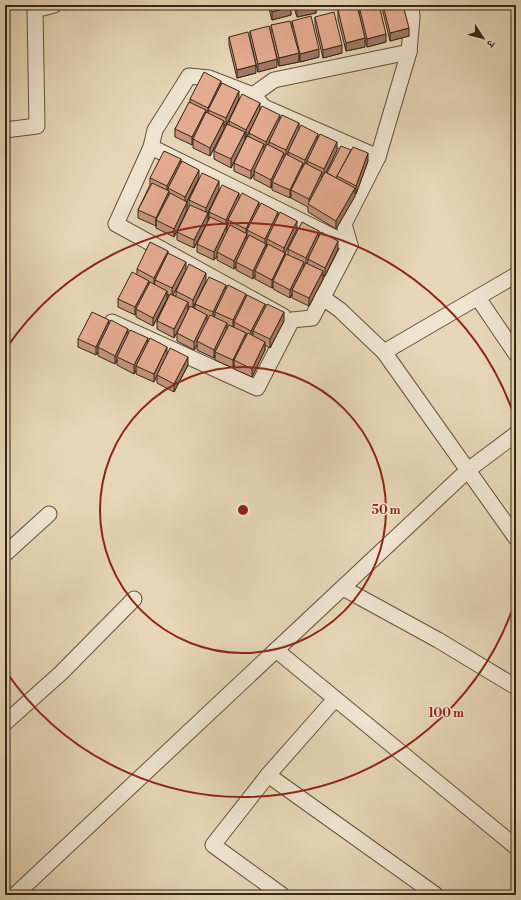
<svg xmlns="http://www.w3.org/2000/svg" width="521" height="900" viewBox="0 0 521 900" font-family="'Libre Bodoni','Noto Serif Devanagari',serif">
  <rect width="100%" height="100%" fill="#e6d6b7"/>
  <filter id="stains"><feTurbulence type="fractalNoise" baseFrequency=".005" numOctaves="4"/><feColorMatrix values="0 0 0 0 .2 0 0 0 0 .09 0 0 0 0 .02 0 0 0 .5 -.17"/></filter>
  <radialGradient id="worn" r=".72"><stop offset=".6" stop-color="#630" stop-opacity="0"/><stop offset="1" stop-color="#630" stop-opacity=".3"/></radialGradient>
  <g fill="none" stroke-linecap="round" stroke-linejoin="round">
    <g stroke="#63523c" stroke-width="17">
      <g id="street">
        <polyline points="253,95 274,80 409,52"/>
        <polyline points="5,130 37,126 35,10 54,5"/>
        <polyline points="151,147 350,245"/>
        <polyline points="516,275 384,352 516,538"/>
        <polyline points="322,297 340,310 384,352"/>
        <polyline points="478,298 516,354"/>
        <polyline points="283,316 116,224 151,147 155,130 189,76 209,78 253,95 264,107 378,157"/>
        <polyline points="112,322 257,388 292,320 312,318 350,245 344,224 378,157 409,52 412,17 411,5"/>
        <polyline points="5,554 49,514"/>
        <polyline points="343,588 438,640 516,687"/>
        <polyline points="276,650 516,847"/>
        <polyline points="335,699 268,775 436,895"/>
        <polyline points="5,723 61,673 134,599"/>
        <polyline points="268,775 213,845 282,895"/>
        <polyline points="15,895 468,470 516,434"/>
      </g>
    </g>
    <use href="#street" stroke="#efe4d0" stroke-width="15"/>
  </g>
  <g fill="#c5937d" stroke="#372613">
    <polygon points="268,5 290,5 291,15 272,20"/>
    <polygon points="293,5 316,5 316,13 297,17"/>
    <polygon points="382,5 403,5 409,36 390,41 382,8"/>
    <polygon points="359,6 386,42 367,47 359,14"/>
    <polygon points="338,10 365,47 346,51 338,19"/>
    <polygon points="315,17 342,53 323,58 315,25"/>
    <polygon points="292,21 319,57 300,62 299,55 299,62 279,66 271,34 271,25 292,28"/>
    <polygon points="250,31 277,67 258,72 250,39"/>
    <polygon points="229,37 256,73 237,78 229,45"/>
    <polygon points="221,84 239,99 226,126 224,125 224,129 210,156 193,148 193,144 192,145 175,137 175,129 190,103 190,99"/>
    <polygon points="260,111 247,136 249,137 249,133 280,120 299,128 318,137 337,150 326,173 327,173 368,161 356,194 355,193 355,196 336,229 308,212 308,207 291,198 291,195 290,198 272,190 272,184 271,188 254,179 254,174 251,179 234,171 234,163 246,138 245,137 245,140 231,168 214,159 214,151 229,125 229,121"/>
    <polygon points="181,162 199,178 187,202 187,210 174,237 156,228 156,225 156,226 138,218 138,210 150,185 150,178"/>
    <polygon points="219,190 208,213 208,221 194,248 177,240 177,232 189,208 189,200"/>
    <polygon points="239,198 259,207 278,216 297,229 285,253 285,256 288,255 288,249 319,236 338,249 325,276 323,275 323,279 309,306 292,298 292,294 290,298 273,289 273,286 272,288 255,279 255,275 253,279 236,270 236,266 234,269 217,260 217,256 214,260 197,252 197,244 209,220 209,212"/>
    <polygon points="137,269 186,270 173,295 176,296 176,291 206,281 193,308 195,309 195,304 226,290 265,308 284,321 270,348 265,345 265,350 252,377 234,369 234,365 233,368 215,360 215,355 214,358 197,350 197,345 194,350 177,341 177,333 190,307 188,306 188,311 174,338 157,329 157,321 169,295 167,294 167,299 153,326 136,317 136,314 135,315 118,307 118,299 137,274"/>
    <polygon points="109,324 128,334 148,342 167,347 154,382 136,374 136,370 134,374 117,365 117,360 115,364 98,356 98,352 96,355 78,347 78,339"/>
    <polygon points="188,365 174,392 157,383 157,375"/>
  </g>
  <g fill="#a07866" stroke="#372613">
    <polygon points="314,5 316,5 316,13 297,17 297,9"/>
    <polygon points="291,7 291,15 272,20 272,12"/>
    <polygon points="409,28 409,36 390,41 390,33"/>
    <polygon points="386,34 386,42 367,47 367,39"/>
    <polygon points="365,38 365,47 346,51 346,43"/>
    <polygon points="342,45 342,53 323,58 323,50"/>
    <polygon points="319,49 319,57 300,62 300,54"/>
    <polygon points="299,53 299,62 279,66 279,58"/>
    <polygon points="277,59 277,67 258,72 258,64"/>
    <polygon points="256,65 256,73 237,78 237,70"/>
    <polygon points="221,81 221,89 208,110 208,116 208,108"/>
    <polygon points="239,91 239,99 226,126 226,118"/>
    <polygon points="260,103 260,111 246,138 246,130"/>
    <polygon points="206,110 206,119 193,139 193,144 192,145 192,137"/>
    <polygon points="280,115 280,123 269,142 269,144 266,150 266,142"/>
    <polygon points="224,121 224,129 210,156 210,148"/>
    <polygon points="299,123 299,131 288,152 288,155 286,158 286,150"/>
    <polygon points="245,132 245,140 231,168 231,159"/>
    <polygon points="318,134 318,142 307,161 307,165 305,169 305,160"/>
    <polygon points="337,142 337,150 324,177 324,169"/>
    <polygon points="264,144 264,153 254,171 254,174 251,179 251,171"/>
    <polygon points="284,153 284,161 272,182 272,184 271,188 271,180"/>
    <polygon points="368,153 368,161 356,194 356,186"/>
    <polygon points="181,159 181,167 168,188 168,193 167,194 167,186"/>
    <polygon points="303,163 303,171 291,190 291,195 290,198 290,190"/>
    <polygon points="199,170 199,178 185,205 185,197"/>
    <polygon points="322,172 322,180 309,205 309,199"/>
    <polygon points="219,181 219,190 206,216 206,208"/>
    <polygon points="355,188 355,196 336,229 336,221"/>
    <polygon points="169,191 169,199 156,220 156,226 156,218"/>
    <polygon points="239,193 239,201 228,220 228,224 227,226 227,234 217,252 217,256 214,260 214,252 226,228 226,220"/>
    <polygon points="187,202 187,210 174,237 174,229"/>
    <polygon points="259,202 259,210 247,230 247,242 236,262 236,266 234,269 234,261 246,237 246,229"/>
    <polygon points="278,212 278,220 267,239 266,252 255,271 255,275 253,279 253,271 265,247 265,239"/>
    <polygon points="208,213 208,221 194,248 194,240"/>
    <polygon points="297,221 297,229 285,253 285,261 273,281 273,286 272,288 272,280 284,256 284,248"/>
    <polygon points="319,231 319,239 308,259 308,262 306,266 306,258"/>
    <polygon points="338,241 338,249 325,276 325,268"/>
    <polygon points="168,251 168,259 155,280 154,286 154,278"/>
    <polygon points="186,262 186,270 172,297 172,288"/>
    <polygon points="304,262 304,271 292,290 292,294 290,298 290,290"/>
    <polygon points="323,271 323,279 309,306 309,298"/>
    <polygon points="206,273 206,281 193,308 193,300"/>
    <polygon points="149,281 149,289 136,309 136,314 135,315 135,307"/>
    <polygon points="226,285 226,293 215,312 215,315 213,320 213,312"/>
    <polygon points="167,291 167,299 153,326 153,318"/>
    <polygon points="246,294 246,302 234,322 234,326 233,329 233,320"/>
    <polygon points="188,302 188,311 174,338 174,329"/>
    <polygon points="265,304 265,312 253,331 253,335 251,339 251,331"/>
    <polygon points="284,312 284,321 270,348 270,339"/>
    <polygon points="207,315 207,323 197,341 197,345 194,350 194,342"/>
    <polygon points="109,320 109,328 98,347 98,352 96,355 96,347"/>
    <polygon points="227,323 227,331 215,352 215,355 214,358 214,350"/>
    <polygon points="128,329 128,337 117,357 117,360 115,364 115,356"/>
    <polygon points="246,333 246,341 234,360 234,365 233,368 233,360"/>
    <polygon points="148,338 148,346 136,366 136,370 134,374 134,365"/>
    <polygon points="265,342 265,350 252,377 252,369"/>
    <polygon points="167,347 167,355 154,382 154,374"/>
    <polygon points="188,357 188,365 174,392 174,384"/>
  </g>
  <g fill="#e5ab91" stroke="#372613">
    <polygon points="270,5 290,5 291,7 272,12"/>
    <polygon points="295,5 314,5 297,9"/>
    <polygon points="357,5 365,38 346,43 338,10"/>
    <polygon points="362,5 379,5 386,34 367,39 359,6"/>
    <polygon points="383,5 403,5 409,28 390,33"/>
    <polygon points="334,12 342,45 323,50 315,17"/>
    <polygon points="311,16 319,49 300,54 292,21"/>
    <polygon points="290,21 299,53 279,58 271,25"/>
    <polygon points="269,26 277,59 258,64 250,31"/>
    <polygon points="248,32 256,65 237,70 229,37"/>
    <polygon points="204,72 221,81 208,108 190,99"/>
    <polygon points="222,83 239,91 226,118 208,110"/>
    <polygon points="242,94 260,103 246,130 229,121"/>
    <polygon points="189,102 206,110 192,137 175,129"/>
    <polygon points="262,106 280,115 266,142 249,133"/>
    <polygon points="206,112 224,121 210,148 193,139"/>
    <polygon points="282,115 299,123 286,150 269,142"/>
    <polygon points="227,124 245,132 231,159 214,151"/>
    <polygon points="301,125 318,134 305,160 288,152"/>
    <polygon points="320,134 337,142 324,169 307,161"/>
    <polygon points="247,136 264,144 251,171 234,163"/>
    <polygon points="267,144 284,153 271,180 254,171"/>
    <polygon points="341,146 351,150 336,178 327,173"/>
    <polygon points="353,147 368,153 356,186 337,176"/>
    <polygon points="164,151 181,159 167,186 150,178"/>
    <polygon points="286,154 303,163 290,190 272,182"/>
    <polygon points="182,161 199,170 185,197 168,188"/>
    <polygon points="305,163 322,172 309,199 291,190"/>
    <polygon points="325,172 355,188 336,221 308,204"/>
    <polygon points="202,173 219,181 206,208 189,200"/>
    <polygon points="152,183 169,191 156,218 138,210"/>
    <polygon points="222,185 239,193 226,220 209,212"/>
    <polygon points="170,193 187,202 174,229 156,220"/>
    <polygon points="242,193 259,202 246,229 228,220"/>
    <polygon points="261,203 278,212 265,239 247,230"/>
    <polygon points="190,205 208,213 194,240 177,232"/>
    <polygon points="280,212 297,221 284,248 267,239"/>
    <polygon points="210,217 227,225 214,252 197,244"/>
    <polygon points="302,222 319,231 306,258 288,249"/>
    <polygon points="230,225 247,234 234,261 217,252"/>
    <polygon points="321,232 338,241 325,268 308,259"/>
    <polygon points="249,235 266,244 253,271 236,262"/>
    <polygon points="150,242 168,251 154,278 137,269"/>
    <polygon points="268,244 285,253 272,280 255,271"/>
    <polygon points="168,253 186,262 172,288 155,280"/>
    <polygon points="286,254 304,262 290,290 273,281"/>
    <polygon points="306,263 323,271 309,298 292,290"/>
    <polygon points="189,264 206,273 193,300 176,291"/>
    <polygon points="132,272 149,281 135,307 118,299"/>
    <polygon points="209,277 226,285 213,312 195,304"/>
    <polygon points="150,282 167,291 153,318 136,309"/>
    <polygon points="228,285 246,294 233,320 215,312"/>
    <polygon points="170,294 188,302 174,329 157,321"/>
    <polygon points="247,295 265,304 251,331 234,322"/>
    <polygon points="267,304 284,312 270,339 253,331"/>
    <polygon points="190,306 207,315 194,342 177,333"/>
    <polygon points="92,312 109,320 96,347 78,339"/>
    <polygon points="210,315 227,323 214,350 197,341"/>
    <polygon points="111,320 128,329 115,356 98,347"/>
    <polygon points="229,325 246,333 233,360 215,352"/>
    <polygon points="130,330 148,338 134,365 117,357"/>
    <polygon points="248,333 265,342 252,369 234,360"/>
    <polygon points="150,338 167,347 154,374 136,366"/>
    <polygon points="170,348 188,357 174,384 157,375"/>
  </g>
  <g fill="none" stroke="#8f2418" stroke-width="2">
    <circle cx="243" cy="510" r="143"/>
    <path d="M516 599A287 287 0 0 1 5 670M5 350A287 287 0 0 1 516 421"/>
  </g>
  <circle cx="243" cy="510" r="6" fill="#8f2418" stroke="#efe4d0" stroke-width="2"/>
  <g font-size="12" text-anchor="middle" font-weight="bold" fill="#8f2418" stroke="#efe4d0" stroke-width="3" stroke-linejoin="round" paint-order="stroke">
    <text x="386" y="514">50 m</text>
    <text x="446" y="717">100 m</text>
  </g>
  <rect width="521" height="900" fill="none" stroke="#e6d6b7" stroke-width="20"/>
  <rect x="6" y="6" width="509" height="888" fill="none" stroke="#372613" stroke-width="2"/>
  <rect x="10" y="10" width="501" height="880" fill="none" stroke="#372613"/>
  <g transform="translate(483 38) rotate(126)" stroke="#efe4d0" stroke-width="3" paint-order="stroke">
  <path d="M0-3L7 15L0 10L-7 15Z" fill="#372613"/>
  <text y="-6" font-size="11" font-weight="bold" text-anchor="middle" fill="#372613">उ</text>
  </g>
  <rect width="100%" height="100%" filter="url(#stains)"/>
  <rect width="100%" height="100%" fill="url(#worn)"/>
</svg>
